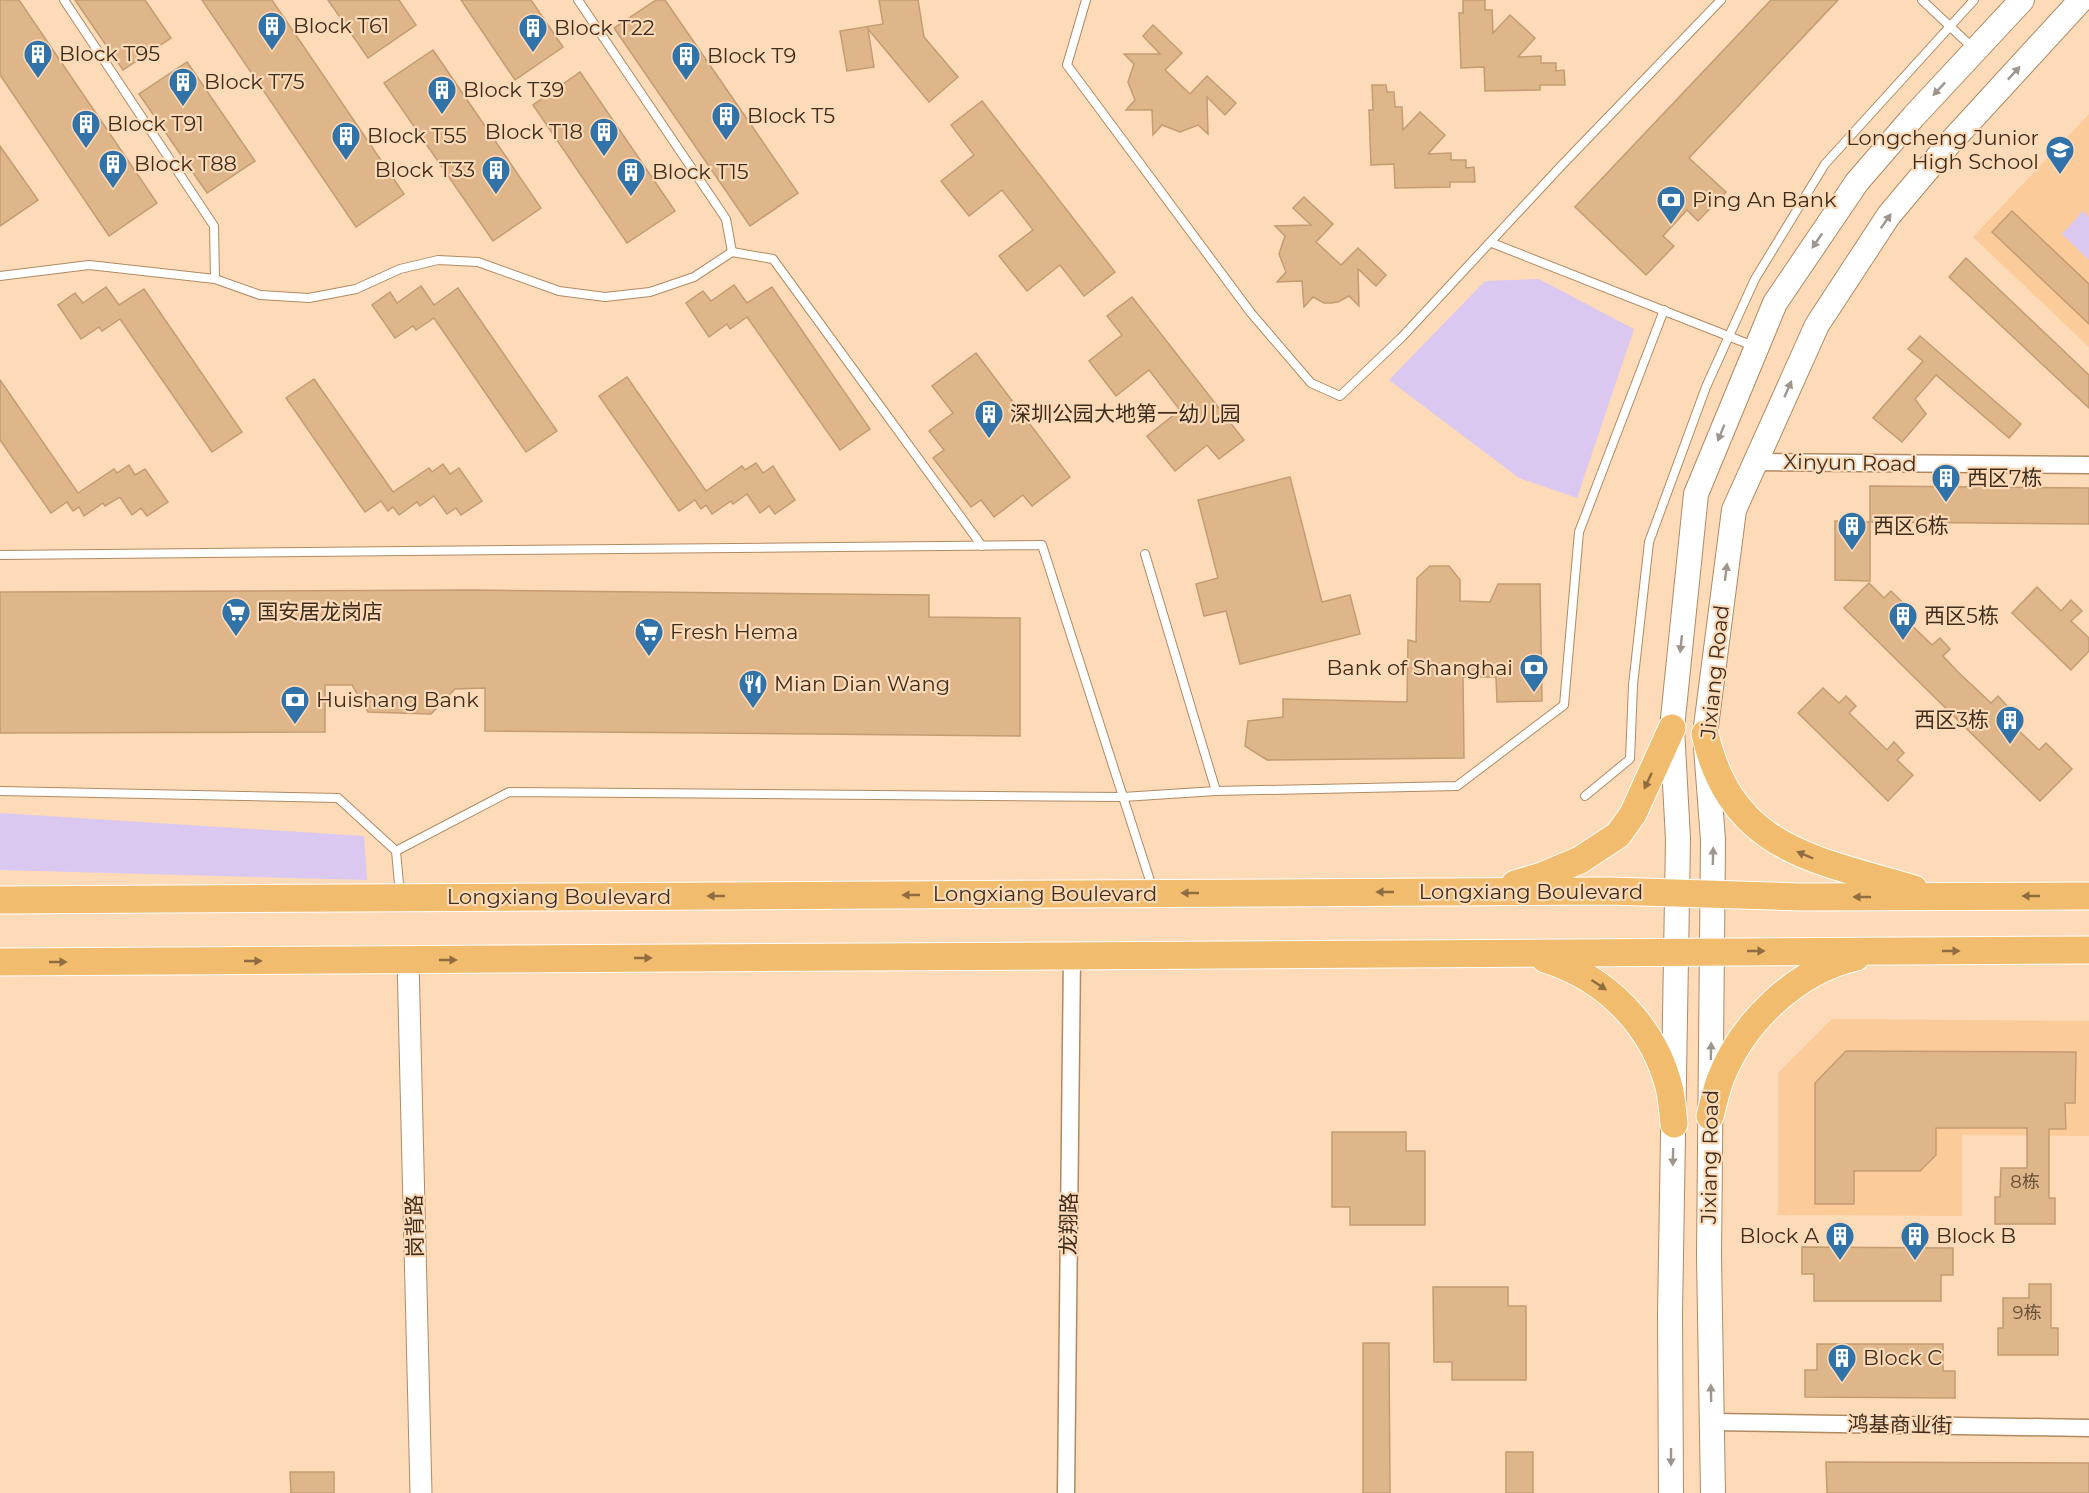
<svg xmlns="http://www.w3.org/2000/svg" width="2089" height="1493" viewBox="0 0 2089 1493" font-family="Montserrat,'Noto Sans SC',sans-serif">
  <rect width="100%" height="100%" fill="#fddab8"/>
  <g fill="#fccb9a">
    <polygon points="2089,114 2089,347 1973,237"/>
    <polygon points="1832,1019 2089,1021 2089,1136 1962,1135 1962,1216 1778,1215 1778,1073"/>
  </g>
  <g fill="#dbc8f1">
    <polygon points="2083,211 2089,217 2089,260 2062,234"/>
    <polygon points="1539,279 1634,329 1577,498 1519,478 1389,380 1485,281"/>
    <polygon points="0,813 364,836 367,880 0,870"/>
  </g>
  <g fill="#dfb58a" stroke="#c59c72" stroke-width="1.5">
    <polygon points="0,0 19,0 157,203 109,236 0,75"/>
    <polygon points="75,0 145,0 171,38 123,70"/>
    <polygon points="202,0 272,0 404,194 356,227"/>
    <polygon points="328,0 399,0 416,25 368,58"/>
    <polygon points="461,0 531,0 563,47 515,80"/>
    <polygon points="656,0 665,0 798,193 750,226 614,28"/>
    <polygon points="879,0 918,0 924,37 958,77 929,102 868,29 874,67 847,71 840,31 883,24"/>
    <polygon points="1463,0 1485,0 1485,10 1492,10 1493,33 1510,15 1535,38 1518,57 1541,56 1541,63 1556,63 1556,71 1564,70 1565,85 1540,85 1540,90 1485,91 1484,67 1461,68 1459,13 1463,13"/>
    <polygon points="1771,0 1838,0 1689,158 1726,192 1698,221 1687,210 1663,236 1674,246 1646,275 1575,207"/>
    <polygon points="1153,25 1182,53 1165,70 1190,94 1207,76 1236,103 1225,115 1207,97 1208,134 1198,125 1180,132 1162,125 1153,135 1152,110 1126,110 1135,100 1128,82 1134,64 1124,54 1160,54 1143,36"/>
    <polygon points="433,50 541,208 493,241 384,83"/>
    <polygon points="187,62 255,161 207,193 139,94"/>
    <polygon points="580,72 675,211 627,243 533,105"/>
    <polygon points="1372,85 1386,85 1387,92 1394,92 1395,107 1402,107 1403,130 1420,112 1445,135 1428,154 1451,153 1451,160 1466,160 1466,168 1474,167 1475,182 1450,182 1450,187 1395,188 1394,164 1371,165 1369,110 1373,110"/>
    <polygon points="982,101 1115,272 1084,296 1060,265 1027,291 999,256 1033,230 1002,190 969,216 941,181 974,155 951,125"/>
    <polygon points="0,146 38,200 0,226"/>
    <polygon points="1304,197 1333,224 1316,242 1341,265 1358,248 1386,275 1376,286 1358,269 1359,306 1349,296 1338,302 1331,303 1324,303 1313,297 1304,307 1302,281 1277,282 1286,272 1279,254 1285,236 1275,226 1311,225 1293,208"/>
    <polygon points="2012,211 2089,284 2089,324 1992,232"/>
    <polygon points="1966,258 2089,375 2089,408 1949,277"/>
    <polygon points="734,285 747,303 772,287 870,429 840,450 747,317 730,329 727,324 709,337 686,303 703,291 711,301"/>
    <polygon points="421,286 434,305 458,288 557,431 526,452 434,318 416,330 413,326 395,338 372,305 390,292 397,303"/>
    <polygon points="106,287 119,305 144,289 242,432 212,452 120,319 102,331 99,327 81,339 58,305 75,293 83,303"/>
    <polygon points="1132,297 1244,440 1219,459 1207,445 1175,471 1147,436 1180,410 1149,370 1116,396 1089,361 1122,335 1107,316"/>
    <polygon points="1920,336 2021,424 2009,438 1936,375 1915,399 1926,414 1902,442 1873,418 1923,361 1908,349"/>
    <polygon points="976,353 1070,477 1032,506 1023,495 994,517 981,500 971,507 933,458 944,450 929,431 953,413 932,386"/>
    <polygon points="627,377 706,491 742,466 745,470 756,463 763,473 773,466 795,500 775,514 769,506 760,513 747,494 733,504 731,501 712,514 706,505 701,509 695,500 679,511 599,396"/>
    <polygon points="314,379 393,492 429,468 432,472 443,464 450,474 459,468 482,501 461,515 456,508 447,514 434,496 420,506 417,502 399,515 393,507 388,511 381,501 365,512 286,398"/>
    <polygon points="0,380 78,493 114,469 117,473 129,465 135,475 145,469 168,502 147,516 141,508 132,515 120,497 105,506 103,503 84,516 79,507 73,511 67,502 51,513 0,440"/>
    <polygon points="1290,477 1322,602 1350,595 1360,634 1240,664 1226,611 1204,616 1196,584 1218,578 1198,500"/>
    <polygon points="1870,486 2089,488 2089,524 1870,522"/>
    <polygon points="1835,521 1870,522 1870,581 1835,580"/>
    <polygon points="1430,566 1449,566 1460,580 1460,601 1490,602 1498,584 1540,584 1542,701 1497,702 1496,677 1463,677 1464,758 1267,760 1245,746 1248,721 1283,717 1283,699 1407,702 1408,640 1416,642 1417,578"/>
    <polygon points="1869,583 1884,598 1891,591 1902,602 1895,609 1932,645 1940,638 1950,649 1943,656 1958,672 1991,703 1998,696 2008,707 2001,714 2039,750 2046,743 2072,769 2040,801 1844,608"/>
    <polygon points="2037,587 2061,611 2071,600 2082,611 2071,621 2089,638 2089,651 2071,670 2012,613"/>
    <polygon points="472,590 929,595 929,617 1020,618 1020,736 485,731 485,688 455,689 431,714 368,712 352,685 325,685 325,732 0,733 0,592"/>
    <polygon points="1823,688 1839,703 1846,696 1856,706 1849,713 1887,750 1894,742 1904,753 1897,760 1913,775 1888,801 1798,713"/>
    <polygon points="1846,1051 2076,1052 2075,1103 2065,1103 2066,1129 2049,1129 2049,1198 2055,1198 2055,1224 1995,1224 1995,1197 2000,1197 2001,1168 2027,1168 2027,1128 1936,1128 1936,1155 1920,1171 1854,1171 1854,1204 1815,1204 1815,1083"/>
    <polygon points="1332,1132 1406,1132 1406,1151 1425,1151 1425,1225 1350,1225 1350,1207 1332,1207"/>
    <polygon points="1802,1247 1953,1248 1953,1275 1941,1275 1941,1301 1814,1301 1814,1274 1802,1274"/>
    <polygon points="2029,1284 2051,1284 2051,1328 2058,1328 2058,1355 1998,1355 1998,1328 2003,1328 2003,1298 2029,1298"/>
    <polygon points="1433,1287 1508,1287 1508,1306 1526,1306 1526,1380 1452,1380 1452,1362 1434,1362"/>
    <polygon points="1363,1343 1389,1343 1390,1493 1363,1493"/>
    <polygon points="1817,1344 1943,1344 1943,1371 1955,1371 1955,1398 1805,1397 1805,1370 1817,1370"/>
    <rect x="1506" y="1452" width="27" height="41"/>
    <polygon points="1826,1462 2089,1463 2089,1493 1827,1493"/>
    <polygon points="290,1472 334,1472 334,1493 291,1493"/>
  </g>
  <g fill="none" stroke-linecap="round" stroke-linejoin="round">
    <g stroke="#b28a61" stroke-width="10">
      <g id="service">
        <polyline points="64,0 214,226 215,279"/>
        <polyline points="578,0 726,219 732,252"/>
        <polyline points="1086,0 1067,65 1251,313 1311,383 1340,396 1402,337 1562,165 1721,0"/>
        <polyline points="1922,0 1974,49"/>
        <polyline points="1492,243 1756,347"/>
        <polyline points="0,276 89,265 215,279 260,295 309,298 356,289 400,269 438,260 478,262 559,291 605,297 650,292 694,277 732,252 773,259 982,546"/>
        <polyline points="1145,554 1216,791"/>
        <polyline points="0,555 1042,545 1153,890"/>
        <polyline points="0,791 338,798 396,851 509,792 1123,797 1216,791 1457,786 1564,705 1579,532 1664,310"/>
        <polyline points="1585,796 1630,759 1633,685 1649,542 1706,387 1729,336 1755,279 1825,164 1974,0"/>
        <polyline points="396,851 400,895"/>
      </g>
    </g>
    <g stroke="#b28a61" stroke-width="19">
      <g id="minor">
        <polyline points="1756,462 2089,465"/>
        <polyline points="1711,1422 2089,1428"/>
        <polyline points="1066,1493 1072,956"/>
      </g>
    </g>
    <g stroke="#b28a61" stroke-width="23">
      <polyline id="tertiary" points="408,960 421,1493"/>
    </g>
    <g stroke="#b28a61" stroke-width="26">
      <g id="secondary">
        <polyline points="1671,1493 1670,1314 1678,839 1672,728 1696,494 1775,303 1857,182 1914,116 2022,0"/>
        <polyline points="1713,1493 1709,1256 1713,840 1705,734 1734,510 1817,325 1889,215 1948,145 2081,0"/>
      </g>
    </g>
    <g stroke="#fff" stroke-width="29">
      <g id="primary">
        <path d="M 1705,734 C 1732,851 1815,859 1914,889"/>
        <polyline points="1515,884 1542,876 1580,860 1618,835 1633,814 1672,728"/>
        <polyline points="0,900 1609,891 1801,897 2089,896"/>
        <path d="M 1545,959 C 1607,978 1655,1027 1670,1091 C 1672,1102 1673,1113 1674,1124"/>
        <polyline points="0,962 2089,950"/>
        <path d="M 1710,1116 C 1713,1104 1716,1092 1720,1080 C 1742,1023 1795,971 1856,957"/>
      </g>
    </g>
    <use href="#service" stroke="#fff" stroke-width="8"/>
    <use href="#minor" stroke="#fff" stroke-width="16"/>
    <use href="#tertiary" stroke="#fff" stroke-width="21"/>
    <use href="#secondary" stroke="#fff" stroke-width="24"/>
    <use href="#primary" stroke="#f2bc6e" stroke-width="27"/>
  </g>
  <defs><path id="oneway-solid" d="M-6-.8H1V-3.2L6.5 0L1 3.2V.8H-6Z" transform="scale(1.5)"/></defs>
  <g fill="#9e968e">
    <use href="#oneway-solid" transform="translate(2014 73) rotate(-47)"/>
    <use href="#oneway-solid" transform="translate(1939 89) rotate(133)"/>
    <use href="#oneway-solid" transform="translate(1886 221) rotate(-55)"/>
    <use href="#oneway-solid" transform="translate(1817 241) rotate(124)"/>
    <use href="#oneway-solid" transform="translate(1788 389) rotate(-66)"/>
    <use href="#oneway-solid" transform="translate(1721 433) rotate(112)"/>
    <use href="#oneway-solid" transform="translate(1726 572) rotate(-83)"/>
    <use href="#oneway-solid" transform="translate(1681 644) rotate(96)"/>
    <use href="#oneway-solid" transform="translate(1713 856) rotate(-89)"/>
    <use href="#oneway-solid" transform="translate(1711 1051) rotate(-89)"/>
    <use href="#oneway-solid" transform="translate(1673 1157) rotate(91)"/>
    <use href="#oneway-solid" transform="translate(1711 1393) rotate(-91)"/>
    <use href="#oneway-solid" transform="translate(1671 1457) rotate(90)"/>
  </g>
  <g fill="#8f6d41">
    <use href="#oneway-solid" transform="translate(1648 781) rotate(115)"/>
    <use href="#oneway-solid" transform="translate(1805 855) rotate(-157)"/>
    <use href="#oneway-solid" transform="translate(1385 892) rotate(180)"/>
    <use href="#oneway-solid" transform="translate(1190 893) rotate(180)"/>
    <use href="#oneway-solid" transform="translate(911 895) rotate(180)"/>
    <use href="#oneway-solid" transform="translate(716 896) rotate(180)"/>
    <use href="#oneway-solid" transform="translate(2031 896) rotate(180)"/>
    <use href="#oneway-solid" transform="translate(1862 897) rotate(180)"/>
    <use href="#oneway-solid" transform="translate(1756 951)"/>
    <use href="#oneway-solid" transform="translate(1951 951)"/>
    <use href="#oneway-solid" transform="translate(643 958)"/>
    <use href="#oneway-solid" transform="translate(448 960)"/>
    <use href="#oneway-solid" transform="translate(253 961)"/>
    <use href="#oneway-solid" transform="translate(58 962)"/>
    <use href="#oneway-solid" transform="translate(1599 985) rotate(34)"/>
  </g>
  <defs>
    <g id="building-pin" transform="scale(1.5)"><path d="M0 17L-7.5 6A9.5 9.5 0 1 1 7.5 6Z" fill="#3173a9" stroke="#fddab8"/><path d="M-4-6H4V6H1V3H-1V6H-4ZM-2.5-4.3h1.7v1.8h-1.7ZM.8-4.3h1.7v1.8H.8ZM-2.5-1h1.7V.8h-1.7ZM.8-1h1.7V.8H.8Z" fill="#fff"/></g>
    <g id="school-pin" transform="scale(1.5)"><path d="M0 17L-7.5 6A9.5 9.5 0 1 1 7.5 6Z" fill="#3173a9" stroke="#fddab8"/><path d="M0-5L7-2L0 1L-7-2ZM-4 1L0 2.5L4 1V4Q0 6-4 4Z" fill="#fff"/></g>
    <g id="bank-pin" transform="scale(1.5)"><path d="M0 17L-7.5 6A9.5 9.5 0 1 1 7.5 6Z" fill="#3173a9" stroke="#fddab8"/><path d="M-6-4H6V4H-6ZM0-2.3a2.3 2.3 0 1 0 0 4.6a2.3 2.3 0 1 0 0-4.6Z" fill="#fff"/></g>
    <g id="supermarket-pin" transform="scale(1.5)"><path d="M0 17L-7.5 6A9.5 9.5 0 1 1 7.5 6Z" fill="#3173a9" stroke="#fddab8"/><path d="M-6-5.5h2.5l.6 2H6L4.5 2H-2.5L-4.4-4H-6ZM-1.5 3.2a1.3 1.3 0 1 0 .1 0ZM3 3.2a1.3 1.3 0 1 0 .1 0Z" fill="#fff"/></g>
    <g id="restaurant-pin" transform="scale(1.5)"><path d="M0 17L-7.5 6A9.5 9.5 0 1 1 7.5 6Z" fill="#3173a9" stroke="#fddab8"/><path d="M-5-6h1v4h1v-4h1v4h1v-4h1v5L-1.5 .5V6h-2V.5L-5-1ZM5-6V6H3V1.5H1.5Q1.5-4 5-6Z" fill="#fff"/></g>
  </defs>
  <g fill-rule="evenodd">
    <use href="#building-pin" x="272" y="26"/>
    <use href="#building-pin" x="533" y="28"/>
    <use href="#building-pin" x="38" y="54"/>
    <use href="#building-pin" x="686" y="56"/>
    <use href="#building-pin" x="183" y="82"/>
    <use href="#building-pin" x="442" y="90"/>
    <use href="#building-pin" x="726" y="116"/>
    <use href="#building-pin" x="86" y="124"/>
    <use href="#building-pin" x="604" y="132"/>
    <use href="#building-pin" x="346" y="136"/>
    <use href="#school-pin" x="2060" y="150"/>
    <use href="#building-pin" x="113" y="164"/>
    <use href="#building-pin" x="496" y="170"/>
    <use href="#building-pin" x="631" y="172"/>
    <use href="#bank-pin" x="1671" y="200"/>
    <use href="#building-pin" x="989" y="414"/>
    <use href="#building-pin" x="1946" y="478"/>
    <use href="#building-pin" x="1852" y="526"/>
    <use href="#supermarket-pin" x="236" y="612"/>
    <use href="#building-pin" x="1903" y="616"/>
    <use href="#supermarket-pin" x="649" y="632"/>
    <use href="#bank-pin" x="1534" y="668"/>
    <use href="#restaurant-pin" x="753" y="684"/>
    <use href="#bank-pin" x="295" y="700"/>
    <use href="#building-pin" x="2010" y="720"/>
    <use href="#building-pin" x="1840" y="1236"/>
    <use href="#building-pin" x="1915" y="1236"/>
    <use href="#building-pin" x="1842" y="1358"/>
  </g>
  <g text-anchor="middle" stroke-width="4.5" stroke-linejoin="round" paint-order="stroke">
    <g font-size="18" fill="#664f38">
      <text x="2025" y="1188">8栋</text>
      <text x="2027" y="1319">9栋</text>
    </g>
    <g font-size="21" fill="#3e2d1c" stroke="#fddab8" text-anchor="start">
      <text x="293" y="33">Block T61</text>
      <text x="554" y="35">Block T22</text>
      <text x="59" y="61">Block T95</text>
      <text x="707" y="63">Block T9</text>
      <text x="204" y="89">Block T75</text>
      <text x="463" y="97">Block T39</text>
      <text x="747" y="123">Block T5</text>
      <text x="107" y="131">Block T91</text>
      <text x="583" y="139" text-anchor="end">Block T18</text>
      <text x="367" y="143">Block T55</text>
      <text x="2039" y="145" text-anchor="end">Longcheng Junior<tspan x="2039" dy="24">High School</tspan></text>
      <text x="134" y="171">Block T88</text>
      <text x="475" y="177" text-anchor="end">Block T33</text>
      <text x="652" y="179">Block T15</text>
      <text x="1692" y="207">Ping An Bank</text>
      <text x="1010" y="421">深圳公园大地第一幼儿园</text>
      <text x="1967" y="485">西区7栋</text>
      <text x="1873" y="533">西区6栋</text>
      <text x="257" y="619">国安居龙岗店</text>
      <text x="1924" y="623">西区5栋</text>
      <text x="670" y="639">Fresh Hema</text>
      <text x="1513" y="675" text-anchor="end">Bank of Shanghai</text>
      <text x="774" y="691">Mian Dian Wang</text>
      <text x="316" y="707">Huishang Bank</text>
      <text x="1989" y="727" text-anchor="end">西区3栋</text>
      <text x="1819" y="1243" text-anchor="end">Block A</text>
      <text x="1936" y="1243">Block B</text>
      <text x="1863" y="1365">Block C</text>
    </g>
    <g font-size="21" fill="#3e2d1c" stroke="#fddab8">
      <text transform="translate(1850 463) rotate(1)" y="7">Xinyun Road</text>
      <text transform="translate(1715 672) rotate(-84)" y="7">Jixiang Road</text>
      <text x="1531" y="899">Longxiang Boulevard</text>
      <text x="1045" y="901">Longxiang Boulevard</text>
      <text x="559" y="904">Longxiang Boulevard</text>
      <text transform="translate(1710 1157) rotate(-89)" y="7">Jixiang Road</text>
      <text transform="translate(1069 1224) rotate(-89)" y="7">龙翔路</text>
      <text transform="translate(415 1226) rotate(-91)" y="7">岗背路</text>
      <text transform="translate(1900 1425) rotate(1)" y="7">鸿基商业街</text>
    </g>
  </g>
</svg>
